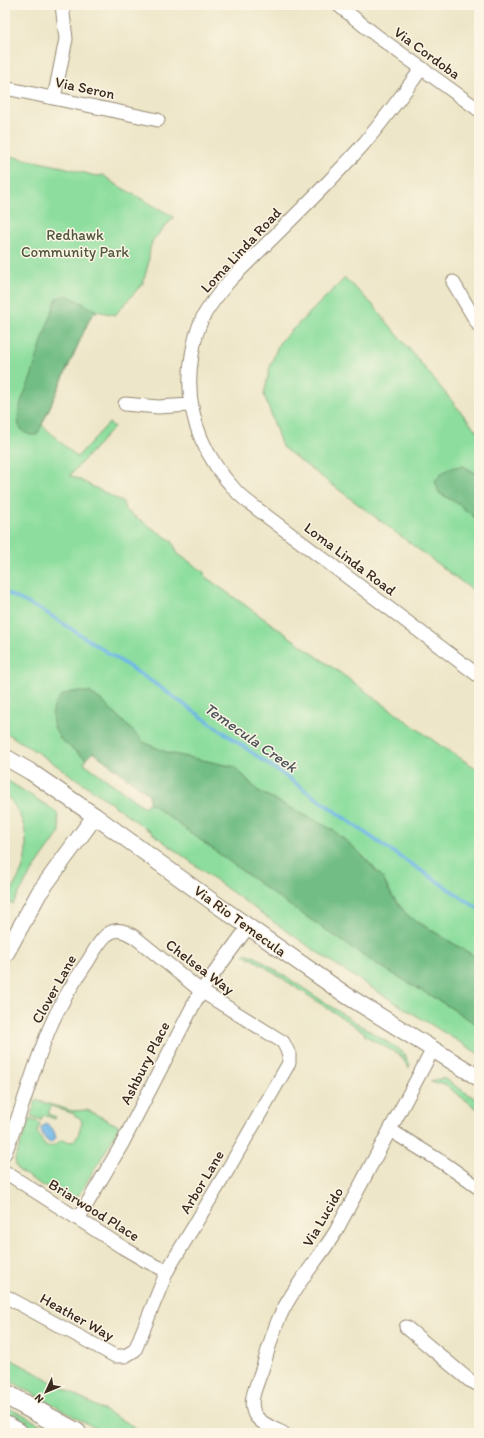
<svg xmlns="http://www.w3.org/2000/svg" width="484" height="1438" viewBox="0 0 484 1438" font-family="Itim,sans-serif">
  <rect width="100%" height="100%" fill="#fcf5e5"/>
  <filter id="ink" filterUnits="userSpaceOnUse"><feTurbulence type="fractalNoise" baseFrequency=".025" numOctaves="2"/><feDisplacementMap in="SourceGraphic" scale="8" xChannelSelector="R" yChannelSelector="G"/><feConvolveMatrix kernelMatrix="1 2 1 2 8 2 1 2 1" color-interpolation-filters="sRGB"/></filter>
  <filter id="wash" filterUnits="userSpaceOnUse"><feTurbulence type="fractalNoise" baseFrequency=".012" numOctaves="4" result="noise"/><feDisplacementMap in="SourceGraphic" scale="16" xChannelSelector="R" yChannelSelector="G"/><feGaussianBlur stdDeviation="0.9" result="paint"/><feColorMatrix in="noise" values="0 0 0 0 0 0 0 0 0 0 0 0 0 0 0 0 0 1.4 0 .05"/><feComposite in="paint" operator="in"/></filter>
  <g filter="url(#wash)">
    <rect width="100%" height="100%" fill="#ede6c8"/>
    <g fill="#8dde9e" stroke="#64845e">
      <path d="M 5,155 L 63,167 L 96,176 L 103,175 L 115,184 L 174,217 L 153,240 L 150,248 L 148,265 L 143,283 L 115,315 L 97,311 L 90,318 L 42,425 L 77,457 L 109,423 L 114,427 L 70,475 L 123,502 L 125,510 L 172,541 L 178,554 L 204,572 L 204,576 L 339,672 L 441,746 L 479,770 L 479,959 L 408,916 L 392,896 L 382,877 L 359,852 L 333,830 L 258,791 L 235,767 L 168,753 L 145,743 L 101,700 L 89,692 L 59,738 L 86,759 L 84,763 L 144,807 L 149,802 L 283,901 L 375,963 L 448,1006 L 479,1026 L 479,1054 C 419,1017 358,981 301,941 C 201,873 108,795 5,732 Z"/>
      <polygon points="345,278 373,305 479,434 479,475 463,466 439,493 457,503 479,521 479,595 282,447 264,394 270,367 279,343"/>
      <path d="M 5,779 L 57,812 L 60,832 L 29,876 L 13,904 L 5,900 L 5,897 L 8,898 C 12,889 18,879 22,870 C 31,843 25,814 5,794 Z"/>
      <polygon points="245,953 256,957 341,1013 403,1052 410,1065 409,1068 400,1055 364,1035 365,1033 253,959 243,955"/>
      <polygon points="443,1078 479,1101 479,1110 442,1083 433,1083 430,1081"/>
      <path d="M 36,1100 L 72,1111 L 87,1110 L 119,1126 L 107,1149 L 76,1199 L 69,1200 L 65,1199 L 19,1171 L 16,1166 L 15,1159 L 30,1119 L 40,1123 L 37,1132 L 45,1146 C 52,1148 56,1144 61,1140 L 72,1142 C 79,1137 80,1129 82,1122 L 80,1118 L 74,1115 L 74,1114 L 51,1106 L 48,1114 L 56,1117 L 55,1119 L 43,1115 L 41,1120 L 31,1116 Z"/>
      <polygon points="5,1356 145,1433 104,1433 5,1378"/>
      <polygon points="5,1407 13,1410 56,1433 40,1433 5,1414"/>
    </g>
    <g fill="#72bd85" stroke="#567452">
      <path d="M 67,295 L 97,311 L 90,318 L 37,435 C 28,436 19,432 18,421 C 17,406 26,391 31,377 C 39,351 47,324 57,298 Z"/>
      <path d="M 463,466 L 479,475 L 479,521 L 457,503 L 439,493 L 435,481 C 444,470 449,467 463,466 Z"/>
      <path d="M 70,692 L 89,692 L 101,700 L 145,743 L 168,753 L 235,767 L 258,791 L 333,830 L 359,852 L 382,877 L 392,896 L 408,916 L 479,959 L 479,1026 L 448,1006 L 375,963 L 283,901 L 149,802 L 149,794 L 93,752 L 86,759 C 68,745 49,736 53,710 C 54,705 58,700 61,696 Z"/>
    </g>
    <path fill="#70b7e7" stroke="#567082" d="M 47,1124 C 53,1127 55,1133 56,1138 L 50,1143 C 44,1139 41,1134 41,1127 Z"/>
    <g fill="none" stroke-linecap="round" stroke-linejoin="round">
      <polyline stroke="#70b7e7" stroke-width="3.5" points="5,592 47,613 151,681 381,844 479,909"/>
    </g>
  </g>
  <g filter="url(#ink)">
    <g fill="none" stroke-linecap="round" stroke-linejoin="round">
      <g stroke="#948873" stroke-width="15">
        <g id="minor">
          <polyline points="338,5 377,36 479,110"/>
          <path d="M 422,68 C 402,95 382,123 360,148 C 319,194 273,237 230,280 C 220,292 210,304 203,317 C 197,329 194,342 192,355 C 183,408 200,452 236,491 C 245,501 258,509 269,518 L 479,676"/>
          <polyline points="5,88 158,120"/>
          <polyline points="54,98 66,39 62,5"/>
          <polyline points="453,282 479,326"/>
          <polyline points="125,404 158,407 190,405"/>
          <polyline points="390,1130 445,1164 479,1188"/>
          <path d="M 5,1153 C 21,1113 32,1072 48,1032 C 58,1006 73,983 88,961 C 93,953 101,938 108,934 C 118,927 127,932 136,938 L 201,991 L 283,1042 L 289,1054 L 289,1063 L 227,1171 L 167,1271 L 135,1350 L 125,1356 L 115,1356 L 5,1296"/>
          <polyline points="5,1172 122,1247 146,1261 167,1271"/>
          <polyline points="78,1219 122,1144 199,994 248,927"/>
          <polyline points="406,1327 469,1380 479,1385"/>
          <path d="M 283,1433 C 274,1429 261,1424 255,1415 C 248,1402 256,1387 260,1375 C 268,1354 271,1334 281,1314 C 295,1284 319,1259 336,1231 L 433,1049"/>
        </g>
      </g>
      <g stroke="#948873" stroke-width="18">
        <g id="tertiary">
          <polyline points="5,757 31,772 95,816 213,902 346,995 479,1078"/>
          <polyline points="5,955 39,893 95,816"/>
        </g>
      </g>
      <g stroke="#948873" stroke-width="22">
        <g id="primary">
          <polyline points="5,1394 76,1433"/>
          <polyline points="5,1426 18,1433"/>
        </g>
      </g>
      <use href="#minor" stroke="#fff" stroke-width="13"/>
      <use href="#tertiary" stroke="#fff" stroke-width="16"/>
      <use href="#primary" stroke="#fff" stroke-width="20"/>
    </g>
  </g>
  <g text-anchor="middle" stroke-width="3" stroke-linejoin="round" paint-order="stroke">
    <g font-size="15" fill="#3b2a1e" stroke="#fcf5e5">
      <text transform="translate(427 53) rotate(36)" y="5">Via Cordoba</text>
      <text transform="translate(85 88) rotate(12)" y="5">Via Seron</text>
      <text transform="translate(241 250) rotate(-47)" y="5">Loma Linda Road</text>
      <text transform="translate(350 559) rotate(37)" y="5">Loma Linda Road</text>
      <text transform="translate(240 921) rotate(36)" y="5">Via Rio Temecula</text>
      <text transform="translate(200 967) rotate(37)" y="5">Chelsea Way</text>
      <text transform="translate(54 989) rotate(-61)" y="5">Clover Lane</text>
      <text transform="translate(145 1063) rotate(-63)" y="5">Ashbury Place</text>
      <text transform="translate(202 1182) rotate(-59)" y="5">Arbor Lane</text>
      <text transform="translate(94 1210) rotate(32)" y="5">Briarwood Place</text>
      <text transform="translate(323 1217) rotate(-60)" y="5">Via Lucido</text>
      <text transform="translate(77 1317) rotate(29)" y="5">Heather Way</text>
    </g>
    <g font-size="15" fill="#50573e" stroke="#fcf5e5">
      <text x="75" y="240">Redhawk<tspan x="75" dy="17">Community Park</tspan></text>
    </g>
    <g font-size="16" font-style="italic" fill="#4b545a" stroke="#fcf5e5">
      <text transform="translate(251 737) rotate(35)" y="6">Temecula Creek</text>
    </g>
  </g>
  <rect width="484" height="1438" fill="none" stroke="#fcf5e5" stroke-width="20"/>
  <g transform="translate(46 1392) rotate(226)" stroke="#fcf5e5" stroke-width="3" paint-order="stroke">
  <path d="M0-3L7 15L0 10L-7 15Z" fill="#3b2a1e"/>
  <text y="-6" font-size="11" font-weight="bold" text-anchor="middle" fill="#3b2a1e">N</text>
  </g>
</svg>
